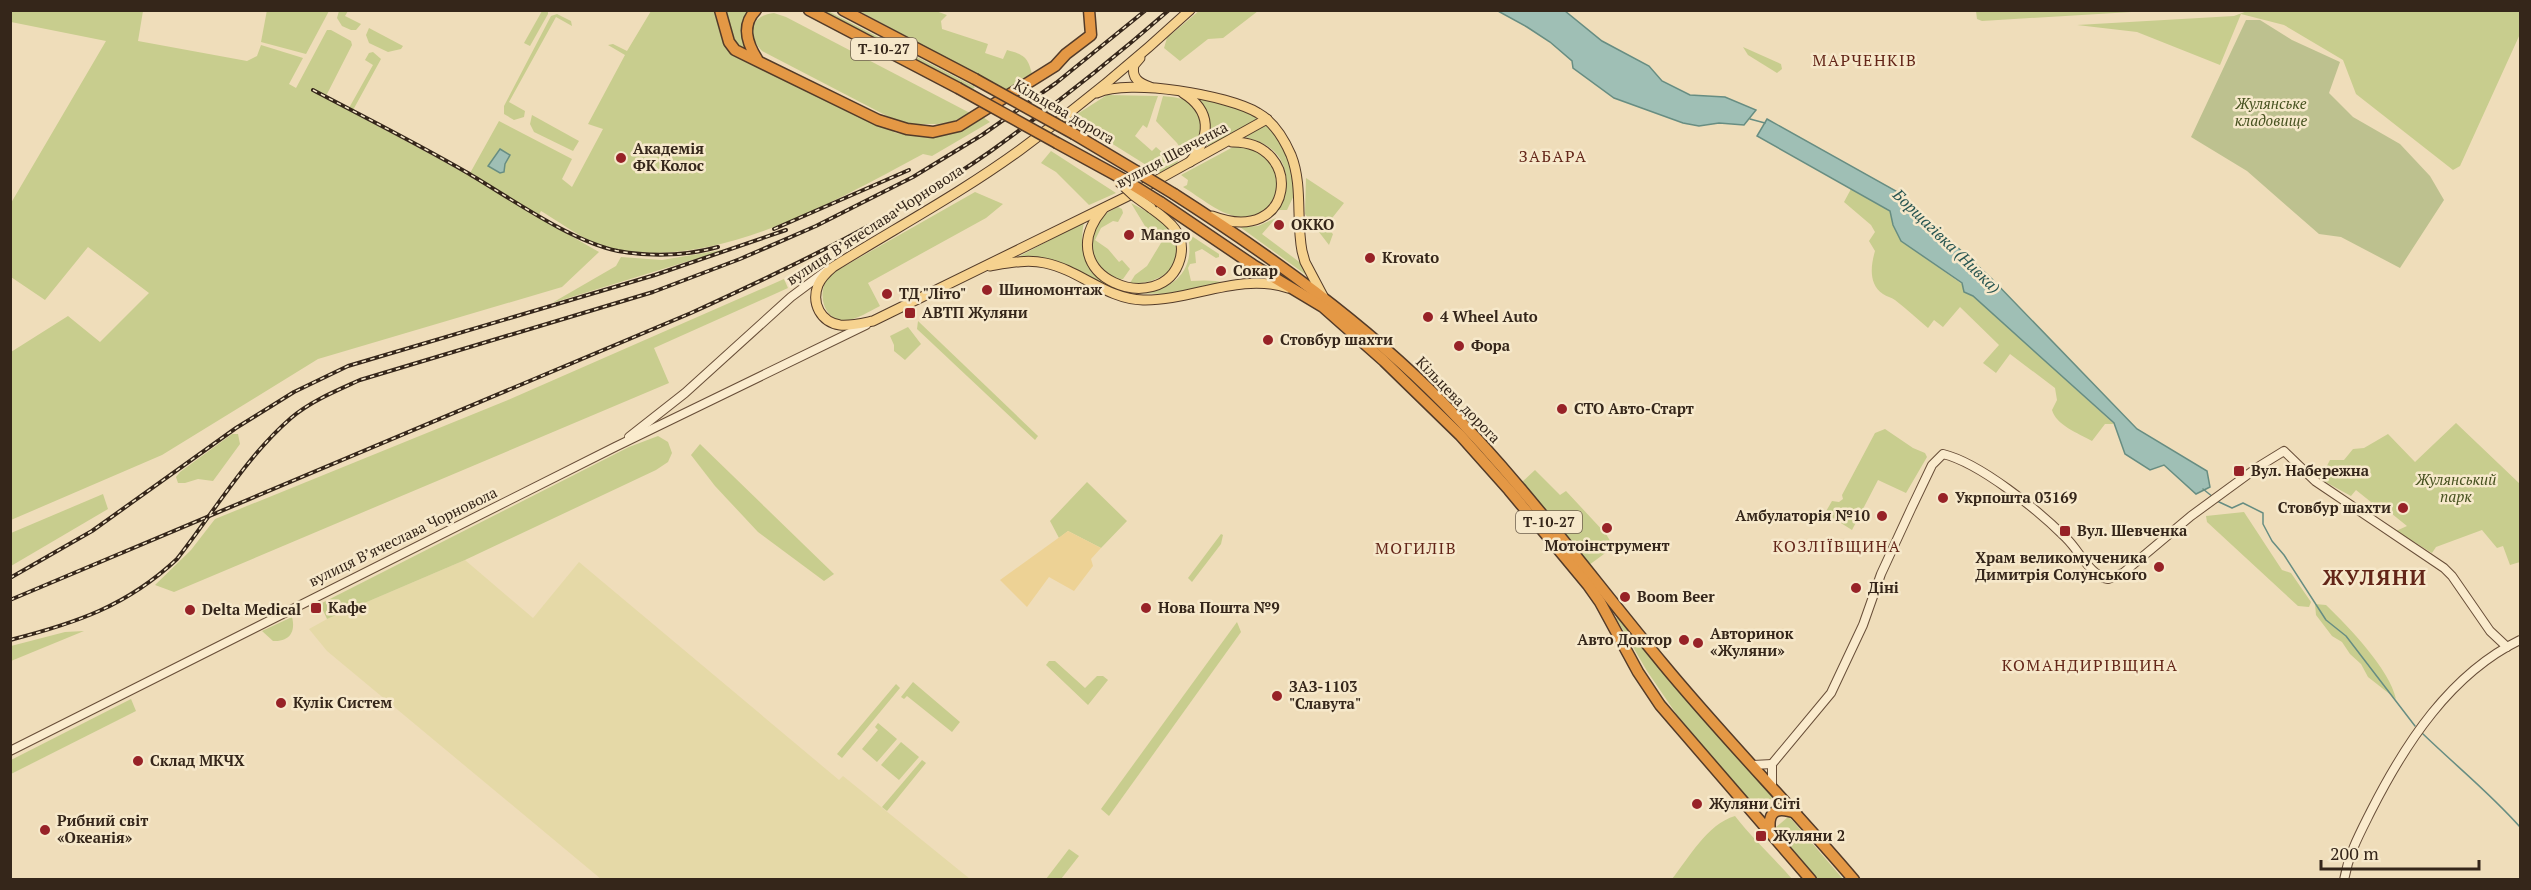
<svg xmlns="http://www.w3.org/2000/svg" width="2531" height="890" viewBox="0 0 2531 890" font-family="'PT Serif',serif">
  <rect width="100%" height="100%" fill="#efddba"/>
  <polygon fill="#e5d9a7" points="465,560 533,618 579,562 839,780 843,776 970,879 601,879 327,651 309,629 327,619"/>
  <g fill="#c8cd8e">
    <polygon points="267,10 329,10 329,11 306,54 261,42"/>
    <path d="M 933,10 L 947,15 L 941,21 L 942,29 L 988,44 L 985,53 L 1003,59 L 1007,50 C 1026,55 1028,58 1033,77 L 1010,92 L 859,11 Z"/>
    <polygon points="1200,10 1258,10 1258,11 1223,38 1208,39 1180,61 1164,48 1167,38"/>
    <polygon points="2250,10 2520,11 2520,34 2460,166 2453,170 2356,94 2343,60 2284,25 2241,14 2220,65 2137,32 2077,25 2234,16"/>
    <path d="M 11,11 L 143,11 L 138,41 L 247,61 L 257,56 L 261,45 L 303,58 L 289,84 L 296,88 L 327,30 L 331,30 L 351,41 L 352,45 L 326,96 L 349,108 L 373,65 L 365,60 L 369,53 L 373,52 L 381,59 L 352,112 L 469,175 L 499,121 L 572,159 L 562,179 L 572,187 L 603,129 L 588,124 L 625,55 L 608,45 L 613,44 L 627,51 L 651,11 L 716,11 L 723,39 L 896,133 C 935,140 949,134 983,117 L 990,122 L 932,156 L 923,154 C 835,201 717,270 614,249 C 588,244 563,224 541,211 L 538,217 L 599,252 L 562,287 L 318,359 L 162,455 L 11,520 L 11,352 L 68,316 L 100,342 L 149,293 L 88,247 L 45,300 L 11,277 L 11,203 L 106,41 L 11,22 Z"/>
    <polygon points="339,11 348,11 345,16 361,24 356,30 351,30 342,26 337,18"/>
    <polygon points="542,11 548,11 548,14 530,46 524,43"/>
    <path d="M 724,11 L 750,11 C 739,22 740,38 748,51 C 730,42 729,29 724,11 Z"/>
    <polygon points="824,11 828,11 975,87 973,89"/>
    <polygon points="1976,11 1976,10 2148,11 1982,21 1977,19"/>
    <path d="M 774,13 L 786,17 L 970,113 L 954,121 L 938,124 L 907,124 L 887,116 L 762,51 C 746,35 750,16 774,13 Z"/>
    <polygon points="557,14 571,21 572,26 556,17 509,102 525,111 524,117 514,120 504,114 504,106 551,16"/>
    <polygon points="369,28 403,46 401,49 388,52 369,43 366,35"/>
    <polygon points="1743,47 1781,64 1782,69 1777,73 1748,55"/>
    <path d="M 1107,95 L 1158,96 C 1154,106 1151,118 1147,128 L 1143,125 L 1135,136 L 1152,151 L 1156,147 L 1170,159 L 1174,155 L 1178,161 L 1177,164 L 1159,173 L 1071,118 Z"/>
    <path d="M 1163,96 C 1172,97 1184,98 1192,103 C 1208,113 1203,152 1185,156 L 1177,143 L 1156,121 Z"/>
    <path d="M 1197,96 L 1235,107 L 1256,116 L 1257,119 L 1207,148 C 1213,129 1211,112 1197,96 Z"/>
    <polygon points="532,115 579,141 573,151 534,132 530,124"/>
    <path d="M 1268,124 L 1287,150 L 1296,191 L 1287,210 L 1278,210 C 1292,186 1289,156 1262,143 C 1256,140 1249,139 1244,136 Z"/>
    <path d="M 1235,146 C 1295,149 1287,221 1240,217 C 1220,215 1200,197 1183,187 L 1187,185 L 1188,180 L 1181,175 Z"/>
    <polygon points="1051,151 1116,193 1089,205 1056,172 1041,163"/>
    <polygon points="1306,178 1344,203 1325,227 1333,234 1329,245 1305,214"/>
    <path d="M 1851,189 L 1890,211 L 1893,225 L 1901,241 L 1962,284 L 1964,292 L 1973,296 L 2114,424 L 2105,424 L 2092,441 C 2078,433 2056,425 2052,410 L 2057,400 L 2055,388 L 2010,354 L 1996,373 L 1983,363 L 1999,345 L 1960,307 L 1943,327 L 1934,320 L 1928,328 C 1917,319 1907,309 1895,300 C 1891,297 1887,297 1883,294 C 1868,284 1871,265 1875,251 L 1869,241 L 1875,232 L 1871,225 L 1844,202 Z"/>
    <path d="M 975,192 L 1003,204 L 986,218 L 868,283 L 880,306 C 869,311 853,323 840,320 C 824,317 818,295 826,281 C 828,278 833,274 836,271 Z"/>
    <path d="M 1131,203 C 1145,211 1164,219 1173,233 C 1192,263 1159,286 1130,283 L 1135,275 L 1147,266 L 1164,238 L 1161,235 L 1156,241 L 1151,236 Z"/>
    <path d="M 1118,207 L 1122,209 L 1123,213 L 1118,222 L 1113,221 L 1101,228 L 1095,240 L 1108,249 L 1119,262 L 1122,260 L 1130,269 L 1123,279 C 1110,281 1101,268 1091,260 L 1089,238 L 1103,215 Z"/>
    <polygon points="1276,218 1262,234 1302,264 1309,277 1240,227 1258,226"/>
    <path d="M 1084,222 C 1065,314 1210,313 1187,233 L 1219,254 L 1219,257 L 1216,258 L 1202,249 L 1195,252 L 1196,263 L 1190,264 L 1188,268 L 1191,281 C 1203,280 1215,280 1227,283 L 1165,294 L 1129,293 L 1016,258 Z"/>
    <polygon points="728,249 552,303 616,266 621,257 662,260"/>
    <polygon points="784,279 788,288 654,348 669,383 174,592 155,585 191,550 215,519 508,400"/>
    <polygon points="918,321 1038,436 1035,440 917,329"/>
    <polygon points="908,327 921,344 905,360 894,351 894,345 890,336"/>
    <polygon points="2456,423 2520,484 2520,562 2510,565 2503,546 2497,548 2482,530 2436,547 2432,553 2396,531 2407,526 2381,505 2375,512 2367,508 2371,502 2356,490 2351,496 2320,479 2330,460 2344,460 2353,449 2364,448 2388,434 2415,462"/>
    <polygon points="1885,429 1913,448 1925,453 1927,457 1906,493 1878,480 1852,530 1825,513 1832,501 1839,502 1843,499 1842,495 1875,433"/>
    <polygon points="232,434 238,434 240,444 213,481 198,479 185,483 178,483 176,477 180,472"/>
    <polygon points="658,436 668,442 672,453 668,462 656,470 465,560 327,619 320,604 629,447"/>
    <polygon points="700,444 834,574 824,581 758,532 715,486 691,455"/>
    <polygon points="1535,470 1560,495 1566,491 1606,534 1612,544 1604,554 1589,565 1521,483"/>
    <polygon points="1087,482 1127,521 1101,548 1068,531 1059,538 1050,521"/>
    <polygon points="103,494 108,509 11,566 11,533"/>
    <polygon points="2244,512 2282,570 2291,573 2311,602 2309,607 2298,606 2207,522 2206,516"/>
    <polygon points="1221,534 1223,535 1221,544 1192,582 1188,578"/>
    <path d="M 2315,604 L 2326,605 C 2348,626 2390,670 2396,699 L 2368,677 L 2361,664 L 2350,654 L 2342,642 L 2332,636 L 2316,615 Z"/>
    <path d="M 292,617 C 296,632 289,642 273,641 L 262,631 Z"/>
    <polygon points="1618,617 1691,706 1773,797 1758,810 1677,715 1647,671 1616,618"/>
    <polygon points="1237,622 1241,632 1109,816 1101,809"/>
    <polygon points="84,631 11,661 11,646 65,632"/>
    <polygon points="1049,661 1055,661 1085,688 1097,676 1103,676 1108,680 1088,705 1046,665"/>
    <polygon points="913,682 960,722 952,732 907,696 904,699 901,697"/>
    <polygon points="896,684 900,688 842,758 837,754"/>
    <polygon points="131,699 136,711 11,774 11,760"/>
    <polygon points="878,723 897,739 877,762 862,749 878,730 875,727"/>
    <polygon points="901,742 919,757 899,780 881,765"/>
    <polygon points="922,760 926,763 887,811 882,807"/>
    <path d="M 1735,816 C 1753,839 1773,857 1792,879 L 1672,879 C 1689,858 1707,824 1735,816 Z"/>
    <polygon points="1788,817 1792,820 1843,879 1818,879 1775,828"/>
    <polygon points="1069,849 1079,856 1061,879 1046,879"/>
  </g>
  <polygon fill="#edd295" points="1068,531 1101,548 1091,559 1093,566 1074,591 1049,577 1027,607 1000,580"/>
  <polygon fill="#bdc18f" points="2246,20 2260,20 2292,40 2340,62 2329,93 2353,117 2400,144 2430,176 2444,200 2400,268 2341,237 2319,234 2247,171 2191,137"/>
  <g fill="#9fbfb5" stroke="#678d82" stroke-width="1.5">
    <polygon points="1484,11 1565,11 1602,41 1649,66 1662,81 1690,95 1725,97 1756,110 1744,125 1719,123 1699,126 1683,123 1614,98 1573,68 1572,61 1550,42 1527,27 1498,11"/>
    <polygon points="1767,119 1896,191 1991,278 2137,429 2207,471 2210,487 2196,494 2164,465 2150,470 2125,454 2114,423 1973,296 1964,292 1962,283 1901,241 1893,225 1890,211 1757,136"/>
    <polygon points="500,149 510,155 505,164 504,172 500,173 488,166"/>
  </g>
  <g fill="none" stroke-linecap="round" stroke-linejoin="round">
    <g stroke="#678d82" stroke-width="1.5">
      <polyline points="1750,119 1765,123"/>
      <polyline points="2203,489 2213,497"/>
      <polyline points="2217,501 2232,508 2243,503 2263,513 2263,524 2272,541 2284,555 2326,620 2346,636 2415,726"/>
      <path d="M 2422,733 C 2455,765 2490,793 2520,827"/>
    </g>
    <g stroke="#684e38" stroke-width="10">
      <g id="secondary">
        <polyline points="629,437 685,393 791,297 826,271"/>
        <polyline points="10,751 615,447 866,325"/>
        <polyline points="1753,765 1772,764"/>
        <path d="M 1772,786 L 1772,764 L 1831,693 L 1863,625 L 1881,574 L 1911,509 L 1932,465 L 1943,454 C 1980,463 2038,510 2066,538 C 2079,550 2090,576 2108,579 L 2123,573 L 2191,516 L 2258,467 L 2284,451 L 2315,481 L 2444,568 L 2452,576 L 2490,631 L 2507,647"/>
        <path d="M 2344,880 C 2349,853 2359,835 2371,811 C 2405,744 2450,674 2520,640"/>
      </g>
    </g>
    <g stroke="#533b29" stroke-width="11">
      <g id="primary">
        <path d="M 1190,10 C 1136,60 1079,107 1020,150 C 961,193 894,229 833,267 C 827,272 821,278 818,285 C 811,304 821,322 840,325 C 851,326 863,323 873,321 L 1134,193 L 1267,119"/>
        <path d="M 1140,58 L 1134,65 C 1131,78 1139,83 1150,87"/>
        <path d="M 1097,93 C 1129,78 1228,95 1258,113 C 1274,122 1284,139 1291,155 C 1303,185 1296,220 1302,251 L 1305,262 L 1323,296"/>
        <path d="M 1183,93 C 1212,111 1211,136 1190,162"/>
        <path d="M 1103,209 C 1046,277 1163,320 1180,259 C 1187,234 1169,221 1151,208"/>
        <path d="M 1212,216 C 1296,248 1305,141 1232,142"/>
        <path d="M 990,266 C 1008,263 1027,259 1045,263 C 1080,270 1106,299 1143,300 C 1191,301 1240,272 1288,288"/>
      </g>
    </g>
    <g stroke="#533b29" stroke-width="13">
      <g id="highway">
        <polyline points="720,10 729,42 735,50 878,120 907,129 933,132 959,126 1055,66 1066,54 1091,35 1089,10"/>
        <path d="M 756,10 C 741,25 747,43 757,59"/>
        <polyline points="809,10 958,88"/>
        <polyline points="843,10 975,79"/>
        <polyline points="1074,134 1136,171"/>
        <polyline points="1057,143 1123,179"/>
        <path d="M 1174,194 C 1269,255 1363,322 1443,403 C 1523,484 1590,576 1663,664 C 1724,738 1792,807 1854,880"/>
        <polyline points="1160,202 1253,265 1323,307 1384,361 1460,435 1509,490 1588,585 1600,602 1638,672 1660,705 1811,880"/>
        <path d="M 1770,832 C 1767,809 1778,807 1796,813"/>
      </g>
    </g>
    <use href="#secondary" stroke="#faebcd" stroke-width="8"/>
    <use href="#primary" stroke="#f6d28f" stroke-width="9"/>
    <use href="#highway" stroke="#e49845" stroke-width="10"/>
    <g stroke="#35261a" stroke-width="4">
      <g id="rail">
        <path d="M 313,90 C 364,117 416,143 466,172 C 509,197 570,241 618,251 C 651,257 685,256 718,247"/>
        <polyline points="774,229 909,170"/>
        <polyline points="10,578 92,531 236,428 294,392 348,366 655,275 786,230"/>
        <path d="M 10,600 L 691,313 C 794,266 898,216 991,151 C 1052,107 1112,60 1169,10"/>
        <path d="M 10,640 C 76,623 127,606 177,559 C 214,512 246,457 291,418 C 311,401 336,391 360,380 L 653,292 L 740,259 L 816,226 L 913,177 L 982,135 L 1056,83 L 1146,10"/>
      </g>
    </g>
    <use href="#rail" stroke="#f6e8ca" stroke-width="1.5" stroke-dasharray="4.5" stroke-linecap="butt"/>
    <g stroke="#533b29" stroke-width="11" stroke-linecap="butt">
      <polyline id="primary-bridge" points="1119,182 1133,195 1151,208"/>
    </g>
    <g stroke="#533b29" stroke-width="13" stroke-linecap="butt">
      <g id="highway-bridge">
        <polyline points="975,79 1074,134"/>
        <polyline points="958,88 1057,143"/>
        <polyline points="1136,171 1174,194"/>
        <polyline points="1123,179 1160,202"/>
      </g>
    </g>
    <use href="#primary-bridge" stroke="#f6d28f" stroke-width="9"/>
    <use href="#highway-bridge" stroke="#e49845" stroke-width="10"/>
  </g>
  <g fill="#972227" stroke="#f6e8ca" stroke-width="2">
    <circle cx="621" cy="158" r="6"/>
    <circle cx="1279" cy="225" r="6"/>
    <circle cx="1129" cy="235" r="6"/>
    <circle cx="1370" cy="258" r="6"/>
    <circle cx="1221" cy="271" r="6"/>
    <circle cx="987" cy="290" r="6"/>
    <circle cx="887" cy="294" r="6"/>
    <rect x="904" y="307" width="12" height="12" rx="3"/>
    <circle cx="1428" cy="317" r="6"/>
    <circle cx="1268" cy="340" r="6"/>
    <circle cx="1459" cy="346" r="6"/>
    <circle cx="1562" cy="409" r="6"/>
    <rect x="2233" y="465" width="12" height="12" rx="3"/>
    <circle cx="1943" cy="498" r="6"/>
    <circle cx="2403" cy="508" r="6"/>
    <circle cx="1882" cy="516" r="6"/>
    <circle cx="1607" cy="528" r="6"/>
    <rect x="2059" y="525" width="12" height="12" rx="3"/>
    <circle cx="2159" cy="567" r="6"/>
    <circle cx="1856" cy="588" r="6"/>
    <circle cx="1625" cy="597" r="6"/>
    <rect x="310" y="602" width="12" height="12" rx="3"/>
    <circle cx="1146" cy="608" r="6"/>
    <circle cx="190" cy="610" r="6"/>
    <circle cx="1684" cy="640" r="6"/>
    <circle cx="1698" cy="643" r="6"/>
    <circle cx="1277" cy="696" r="6"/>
    <circle cx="281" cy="703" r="6"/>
    <circle cx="138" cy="761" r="6"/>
    <circle cx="1697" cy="804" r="6"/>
    <circle cx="45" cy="830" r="6"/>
    <rect x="1755" y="830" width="12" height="12" rx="3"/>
  </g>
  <g text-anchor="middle" stroke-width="5" stroke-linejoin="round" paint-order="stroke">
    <g fill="#f6e8ca" stroke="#6f604f" stroke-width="1.5">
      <rect x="851" y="38" width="66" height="22" rx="4.5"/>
      <rect x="1516" y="511" width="66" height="22" rx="4.5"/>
    </g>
    <g font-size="14" font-weight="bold" fill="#35261a">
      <text x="884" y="54">Т-10-27</text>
      <text x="1549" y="527">Т-10-27</text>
    </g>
    <g font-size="15" font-style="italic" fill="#475220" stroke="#f6e8ca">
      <text x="2271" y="109">Жулянське<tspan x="2271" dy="17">кладовище</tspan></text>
      <text x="2456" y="485">Жулянський<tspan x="2456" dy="17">парк</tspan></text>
    </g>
    <g font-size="15" fill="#35261a" stroke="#f6e8ca">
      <text transform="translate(1064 112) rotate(30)" y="5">Кільцева дорога</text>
      <text transform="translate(1172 155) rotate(-28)" y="5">вулиця Шевченка</text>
      <text transform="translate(875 225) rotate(-33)" y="5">вулиця Вʼячеслава Чорновола</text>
      <text transform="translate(1458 400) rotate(46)" y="5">Кільцева дорога</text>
      <text transform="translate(403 537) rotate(-26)" y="5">вулиця Вʼячеслава Чорновола</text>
    </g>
    <g font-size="15" font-weight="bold" fill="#35261a" stroke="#f6e8ca" text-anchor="start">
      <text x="633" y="154">Академія<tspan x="633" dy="17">ФК Колос</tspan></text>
      <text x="1291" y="230">ОККО</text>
      <text x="1141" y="240">Mango</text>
      <text x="1382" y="263">Krovato</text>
      <text x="1233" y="276">Сокар</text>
      <text x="999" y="295">Шиномонтаж</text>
      <text x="899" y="299">ТД "Літо"</text>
      <text x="922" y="318">АВТП Жуляни</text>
      <text x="1440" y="322">4 Wheel Auto</text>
      <text x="1280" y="345">Стовбур шахти</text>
      <text x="1471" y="351">Фора</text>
      <text x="1574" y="414">СТО Авто-Старт</text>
      <text x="2251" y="476">Вул. Набережна</text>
      <text x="1955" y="503">Укрпошта 03169</text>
      <text x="2391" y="513" text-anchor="end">Cтовбур шахти</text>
      <text x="1870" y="521" text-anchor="end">Амбулаторія №10</text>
      <text x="2077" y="536">Вул. Шевченка</text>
      <text x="1607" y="551" text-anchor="middle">Мотоінструмент</text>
      <text x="2147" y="563" text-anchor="end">Храм великомученика<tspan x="2147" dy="17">Димитрія Солунського</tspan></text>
      <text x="1868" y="593">Діні</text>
      <text x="1637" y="602">Boom Beer</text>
      <text x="328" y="613">Кафе</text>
      <text x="1158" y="613">Нова Пошта №9</text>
      <text x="202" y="615">Delta Medical</text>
      <text x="1710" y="639">Авторинок<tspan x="1710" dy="17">«Жуляни»</tspan></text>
      <text x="1672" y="645" text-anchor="end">Авто Доктор</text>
      <text x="1289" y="692">ЗАЗ-1103<tspan x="1289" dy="17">"Славута"</tspan></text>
      <text x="293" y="708">Кулік Систем</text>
      <text x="150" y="766">Склад МКЧХ</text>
      <text x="1709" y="809">Жуляни Сіті</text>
      <text x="57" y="826">Рибний світ<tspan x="57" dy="17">«Океанія»</tspan></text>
      <text x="1773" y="841">Жуляни 2</text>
    </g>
    <g font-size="16" letter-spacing="1.5" fill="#632518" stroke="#f6e8ca">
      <text x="1865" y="66">МАРЧЕНКІВ</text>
      <text x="1553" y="162">ЗАБАРА</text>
      <text x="1837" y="552">КОЗЛІЇВЩИНА</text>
      <text x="1416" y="554">МОГИЛІВ</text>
      <text x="2090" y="671">КОМАНДИРІВЩИНА</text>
    </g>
    <g font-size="16" font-style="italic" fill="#285551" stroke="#f6e8ca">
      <text transform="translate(1947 241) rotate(44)" y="6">Борщагівка (Нивка)</text>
    </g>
    <g font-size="21" font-weight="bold" letter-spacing="1.5" fill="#632518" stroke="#f6e8ca">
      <text x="2375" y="585">ЖУЛЯНИ</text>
    </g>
  </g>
  <rect width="2531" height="890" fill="none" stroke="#35261a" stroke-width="24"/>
  <path d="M2321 860v9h158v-9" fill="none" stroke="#35261a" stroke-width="3"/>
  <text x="2330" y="860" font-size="18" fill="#35261a" stroke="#f6e8ca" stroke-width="4.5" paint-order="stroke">200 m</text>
</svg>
